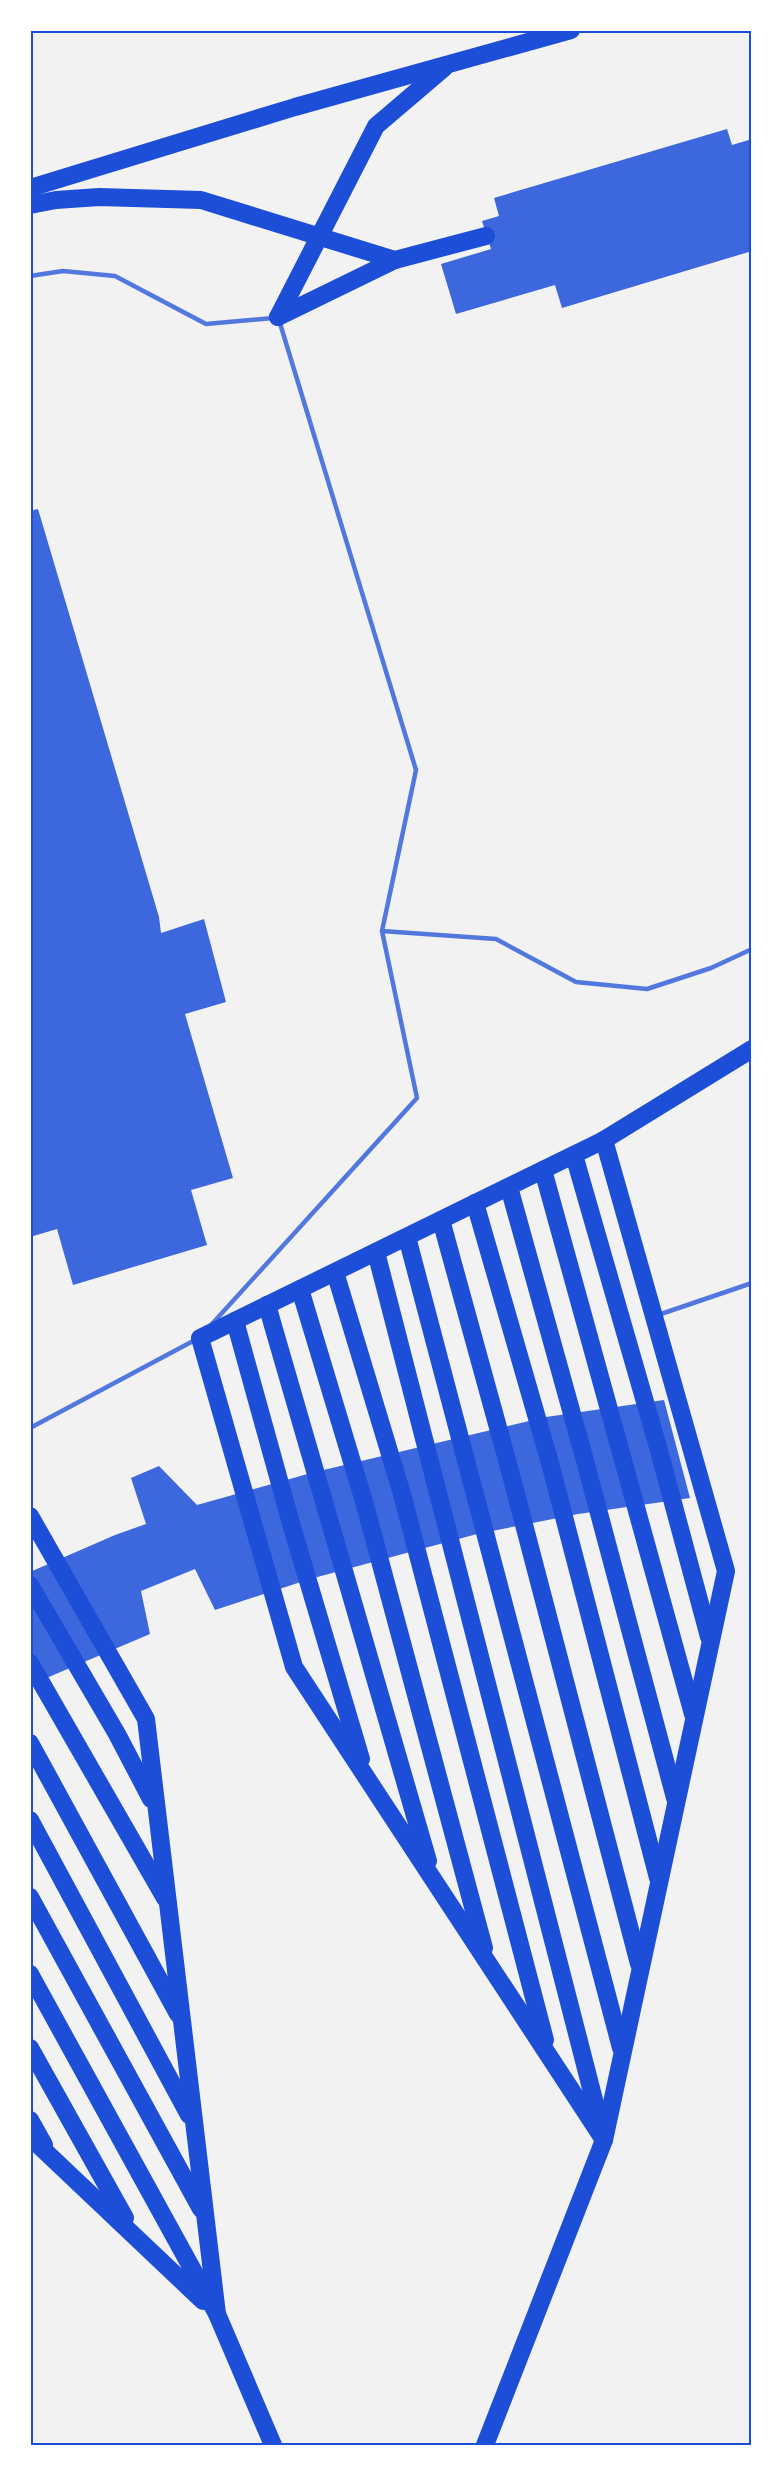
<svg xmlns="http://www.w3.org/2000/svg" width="782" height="2475" viewBox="0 0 782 2475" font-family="'Sofia Sans Condensed',sans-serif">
  <rect width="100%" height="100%" fill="#f2f2f2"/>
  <g fill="#3d67dc">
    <polygon points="727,129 732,145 752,139 752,251 562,308 555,285 456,314 441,264 491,249 482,221 499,216 494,198"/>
    <polygon points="38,509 159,917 161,933 204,919 226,1002 185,1014 233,1178 191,1190 207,1245 73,1285 57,1229 30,1237 30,511"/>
    <polygon points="664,1400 690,1498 578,1514 477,1534 310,1579 215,1610 195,1569 141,1591 150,1634 30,1685 30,1572 115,1535 146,1524 131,1478 159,1466 197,1505 311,1473 546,1417"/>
  </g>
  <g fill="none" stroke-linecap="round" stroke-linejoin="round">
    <g stroke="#5277de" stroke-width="4.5">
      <polyline points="30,276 63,271 115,276 206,324 273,318"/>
      <polyline points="382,931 496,939 576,982 647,989 711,968 752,949"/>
      <polyline points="658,1315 752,1283"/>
      <polyline points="212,1324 417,1098 382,931 416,770 279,320"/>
      <polyline points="30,1428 195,1340"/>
    </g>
    <g stroke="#1d4ed8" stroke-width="18">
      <polyline points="30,188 295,107 571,30"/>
      <polyline points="30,205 56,200 99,197 201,200 395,260"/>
      <polyline points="278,317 376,126 444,68"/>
      <polyline points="278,317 395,260 486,236"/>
      <polyline points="574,1155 658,1447 709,1637"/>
      <polyline points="543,1170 693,1714"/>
      <polyline points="509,1187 584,1457 675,1798"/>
      <polyline points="475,1203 550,1463 658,1878"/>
      <polyline points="441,1220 510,1471 639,1964"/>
      <polyline points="407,1237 621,2048"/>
      <polyline points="376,1252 600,2123"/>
      <polyline points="335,1272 402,1494 545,2040"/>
      <polyline points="300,1289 365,1505 484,1948"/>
      <polyline points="267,1305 428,1861"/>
      <polyline points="235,1321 292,1527 361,1759"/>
      <polyline points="30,1516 146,1719 217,2314"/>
      <polyline points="30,1585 117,1734 151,1799"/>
      <polyline points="30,1663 165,1898"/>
      <polyline points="30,1743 178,2014"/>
      <polyline points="30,1820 189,2115"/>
      <polyline points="30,1897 201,2209"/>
      <polyline points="30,1974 217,2314 273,2445"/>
      <polyline points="30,2048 125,2218"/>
      <polyline points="30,2120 44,2145"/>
      <polyline points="30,2137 203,2301"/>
      <polyline points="604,2140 294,1667 200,1338 604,1140 752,1049"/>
      <polyline points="485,2445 604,2140 726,1571 604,1140"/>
    </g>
  </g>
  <rect width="782" height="2475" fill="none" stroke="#ffffff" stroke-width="63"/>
  <rect x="32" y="32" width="718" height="2412" fill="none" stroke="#1d4ed8" stroke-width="2"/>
</svg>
